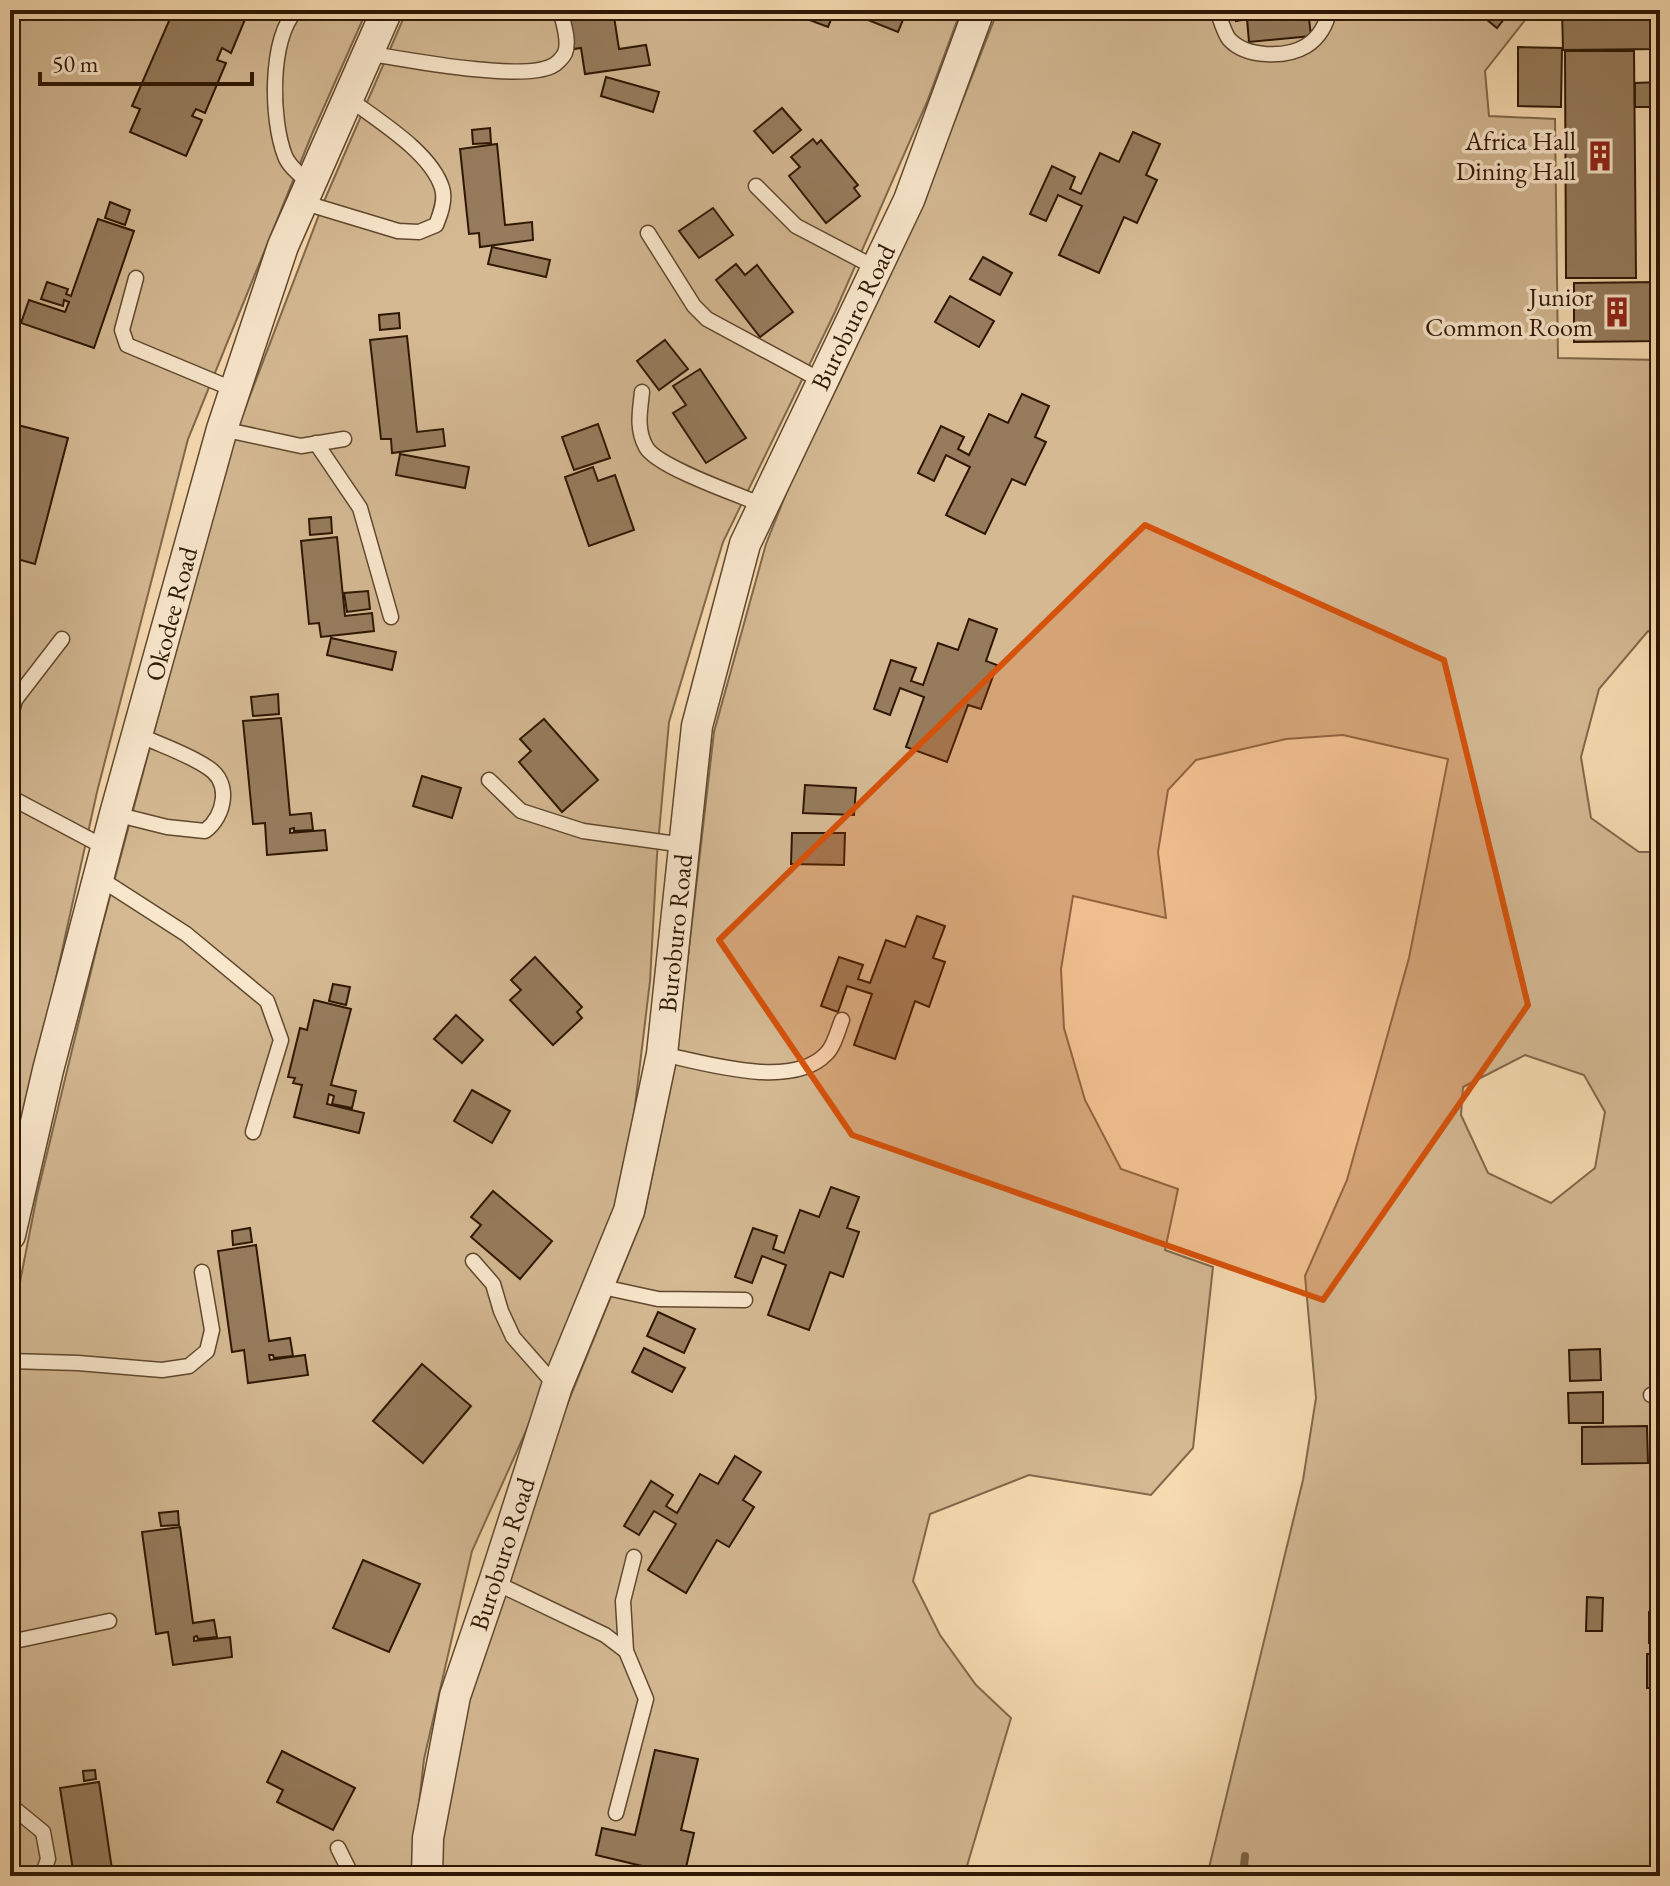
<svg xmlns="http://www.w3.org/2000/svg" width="1670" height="1886" viewBox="0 0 1670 1886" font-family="'EB Garamond',serif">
  <rect width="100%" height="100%" fill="#f6dab0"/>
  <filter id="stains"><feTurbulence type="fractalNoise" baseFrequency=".0025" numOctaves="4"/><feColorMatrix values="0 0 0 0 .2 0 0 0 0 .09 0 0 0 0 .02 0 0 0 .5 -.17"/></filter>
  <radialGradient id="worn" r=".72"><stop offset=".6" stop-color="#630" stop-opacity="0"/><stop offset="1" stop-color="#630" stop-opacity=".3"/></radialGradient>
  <g fill="#d4b993" stroke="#81684b" stroke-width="2" fill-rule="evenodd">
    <polygon points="10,10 367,10 312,134 188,439 97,792 10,1187"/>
    <polygon points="407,10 961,10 927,102 835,312 723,542 669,722 657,855 650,981 625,1189 558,1360 472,1551 424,1759 411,1876 10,1876 10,1333 37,1195 101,930 230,448 325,199"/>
    <path d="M 998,10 L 1533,10 L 1485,71 L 1489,116 L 1555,119 L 1558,358 L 1660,360 L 1660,632 L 1648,631 L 1599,689 L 1581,757 L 1591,818 L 1639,852 L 1660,852 L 1660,1876 L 1207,1876 L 1303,1480 L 1316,1398 L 1305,1276 L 1347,1180 L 1409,958 L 1448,759 L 1343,735 L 1286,739 L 1196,760 L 1168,790 L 1158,852 L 1166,918 L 1073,896 L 1061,969 L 1064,1028 L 1085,1100 L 1121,1169 L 1178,1189 L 1165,1250 L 1213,1267 L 1193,1448 L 1151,1495 L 1029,1475 L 930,1514 L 913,1581 L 940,1635 L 976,1685 L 1011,1718 L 964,1876 L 439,1876 L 444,1809 L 468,1693 L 526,1506 L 644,1215 L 676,1060 L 714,732 L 766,544 L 797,466 L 840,381 L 929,186 ZM 1525,1055 L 1584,1075 L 1605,1112 L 1595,1168 L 1551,1203 L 1488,1173 L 1461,1115 L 1463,1087 Z"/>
  </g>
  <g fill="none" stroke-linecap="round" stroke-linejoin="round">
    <polyline stroke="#7d6447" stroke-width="8" points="1243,1876 1245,1856"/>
  </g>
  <g fill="#967c5d" stroke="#2e1703" stroke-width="2">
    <polygon points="182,10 230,10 246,17 231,53 222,48 217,60 226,63 205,113 196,109 192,116 202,120 186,156 130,132 140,109 132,106 172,14 179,17"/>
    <polygon points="568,10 613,10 619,49 646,45 650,65 585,74 581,48 574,49"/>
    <polygon points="783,10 835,10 828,27"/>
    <polygon points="843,10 907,10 898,32"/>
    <polygon points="1235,10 1308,10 1311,36 1249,42 1247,19 1236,21"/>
    <polygon points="1475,10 1511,10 1497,28"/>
    <polygon points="1562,10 1660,10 1660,49 1563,50"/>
    <polygon points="1518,47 1562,48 1561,107 1518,106"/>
    <polygon points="1565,51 1634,51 1636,278 1566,278"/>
    <polygon points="606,77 659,92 653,112 601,96"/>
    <polygon points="1660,82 1660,107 1635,107 1635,83"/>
    <polygon points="782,108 801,130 773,153 754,131"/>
    <polygon points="490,128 491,143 473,144 472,130"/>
    <polygon points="1133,132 1160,144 1146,175 1157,180 1137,223 1124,217 1099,273 1059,255 1082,206 1058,195 1046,221 1030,214 1052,166 1075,177 1070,189 1081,194 1100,153 1119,162"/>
    <polygon points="813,139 817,144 821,140 858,185 854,188 860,196 826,223 789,176 800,167 791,157"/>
    <polygon points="497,144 505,225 532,222 533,240 480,247 479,233 469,234 460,149"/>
    <polygon points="110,202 130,210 125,225 105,218"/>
    <polygon points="713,208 733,235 699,258 679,231"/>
    <polygon points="98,219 134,231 94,348 21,323 29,300 65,312 69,302 64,300 63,306 41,299 47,282 68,289 66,294 71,296"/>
    <polygon points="492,247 550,260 546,277 488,264"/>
    <polygon points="983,257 1012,273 1000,295 970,279"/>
    <polygon points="736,264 745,275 757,265 793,312 760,337 716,280"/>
    <polygon points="1660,282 1660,341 1574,342 1574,283"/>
    <polygon points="950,296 994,321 979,347 935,322"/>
    <polygon points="399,313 400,328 380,330 379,315"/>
    <polygon points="407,336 417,432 443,429 445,446 392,453 391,439 381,439 370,340"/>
    <polygon points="665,340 688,369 659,390 637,361"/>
    <polygon points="700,369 746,438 706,463 673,413 686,405 673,386"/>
    <polygon points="1022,394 1049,406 1035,437 1046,442 1025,485 1012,479 985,534 946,515 970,467 946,455 934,481 918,473 941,426 964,437 958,449 969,455 989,414 1008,423"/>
    <polygon points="10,423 68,438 35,564 10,557"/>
    <polygon points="598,424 610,458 574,470 562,437"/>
    <polygon points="400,454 469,467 465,488 396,475"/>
    <polygon points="593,467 598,481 615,475 634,530 589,546 565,477"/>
    <polygon points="331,517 332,533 310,535 309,519"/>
    <polygon points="337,537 345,616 372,613 374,631 321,637 319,623 309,624 301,541"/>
    <polygon points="368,591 370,609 347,612 344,593"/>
    <polygon points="969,619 997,629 986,661 997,665 981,709 968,705 947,762 906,747 924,697 900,688 890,715 874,709 891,660 916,668 911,681 923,685 938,643 958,650"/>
    <polygon points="331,638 396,652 392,670 327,655"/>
    <polygon points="278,694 279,714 253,716 251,697"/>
    <polygon points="281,718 290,815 311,813 313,830 294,831 294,828 290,829 290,833 325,830 327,850 267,855 265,823 253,824 243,721"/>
    <polygon points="544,719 598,780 562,812 519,762 531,751 520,739"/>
    <polygon points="422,776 461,788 452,818 413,806"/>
    <polygon points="805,785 856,788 854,815 803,813"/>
    <polygon points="792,833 845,833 844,865 791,864"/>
    <polygon points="917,916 945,926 933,958 945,962 929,1007 915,1001 895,1059 854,1045 872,994 847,986 838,1012 821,1006 839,957 863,965 858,979 870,983 886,940 905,947"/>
    <polygon points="535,957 582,1007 577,1012 582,1018 553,1045 510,1000 521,990 511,980"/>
    <polygon points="333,984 350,987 346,1005 329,1001"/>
    <polygon points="314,1000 351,1009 331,1085 356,1091 352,1108 332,1104 334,1096 329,1094 327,1104 364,1113 359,1133 294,1117 302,1085 293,1083 295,1078 288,1077 300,1028 307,1030"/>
    <polygon points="456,1015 483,1040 462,1063 434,1039"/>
    <polygon points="472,1090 510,1111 492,1143 454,1121"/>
    <polygon points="831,1187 859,1197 847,1228 859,1232 843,1277 830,1272 809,1330 768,1315 786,1265 762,1256 752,1283 735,1277 753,1228 777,1236 773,1249 784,1253 800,1210 819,1217"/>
    <polygon points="493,1191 552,1241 520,1279 471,1237 481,1225 471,1217"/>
    <polygon points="250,1228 252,1242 233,1245 232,1231"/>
    <polygon points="256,1245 269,1341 290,1338 293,1356 274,1358 273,1355 269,1355 270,1360 305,1355 308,1375 248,1383 244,1350 232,1352 218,1251"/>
    <polygon points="658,1312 695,1329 684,1353 647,1336"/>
    <polygon points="644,1348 685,1368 672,1392 632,1372"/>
    <polygon points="1600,1349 1601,1380 1570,1381 1569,1350"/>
    <polygon points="422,1364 471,1406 423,1463 373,1421"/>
    <polygon points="1603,1392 1603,1423 1569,1423 1568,1393"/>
    <polygon points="1647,1426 1648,1463 1582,1464 1582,1427"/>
    <polygon points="735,1456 761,1472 743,1500 754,1507 729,1547 717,1540 686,1593 648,1570 676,1524 654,1511 639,1535 624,1526 651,1481 673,1495 666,1506 677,1513 700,1474 718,1484"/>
    <polygon points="178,1511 179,1525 161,1526 159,1513"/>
    <polygon points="180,1527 193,1623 214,1620 217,1637 198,1639 197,1636 194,1637 194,1641 230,1637 232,1657 173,1665 168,1632 156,1634 142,1532"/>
    <polygon points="363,1560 420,1584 389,1652 333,1628"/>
    <polygon points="1587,1597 1603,1598 1602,1631 1586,1631"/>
    <rect x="1649" y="1612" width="11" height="31"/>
    <rect x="1647" y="1654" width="13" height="34"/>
    <polygon points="655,1750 698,1759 681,1830 694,1833 684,1876 596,1855 602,1828 635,1835"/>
    <polygon points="282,1751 355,1788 333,1830 277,1802 283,1790 267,1782"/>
    <polygon points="95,1770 96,1779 84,1781 83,1771"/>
    <polygon points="99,1782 113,1876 74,1876 60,1788"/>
  </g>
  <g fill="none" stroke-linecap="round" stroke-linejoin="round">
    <g stroke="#60482e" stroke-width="17">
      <g id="service">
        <path d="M 296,10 C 269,41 271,120 285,156 C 289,167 302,176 310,184"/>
        <path d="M 1217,10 C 1220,18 1224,33 1229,39 C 1246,58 1286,58 1306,46 C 1319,38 1327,24 1329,10"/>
        <path d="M 366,53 C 404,59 521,82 552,66 C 557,64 563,57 565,53 C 570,41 563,22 560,10"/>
        <polyline points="756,186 796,226 876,268"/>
        <path d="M 302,202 L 398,231 L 419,232 L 436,225 C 440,215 446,200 442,188 C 431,152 377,120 348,98"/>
        <polyline points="648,233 694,306 707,319 822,381"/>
        <polyline points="136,278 122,330 127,345 235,390"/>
        <path d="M 642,392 C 640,411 636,429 646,447 C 657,467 739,495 763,505"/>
        <polyline points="222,429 301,446 344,439"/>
        <polyline points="316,443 360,508 391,617"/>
        <polyline points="10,719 15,700 62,639"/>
        <polyline points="489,780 521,811 583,831 684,845"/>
        <polyline points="10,797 106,848"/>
        <path d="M 115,814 L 167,827 L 205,831 C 225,816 232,782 207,767 C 186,753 160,745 137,734"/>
        <polyline points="99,878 186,934 267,1001 281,1040 253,1132"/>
        <path d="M 662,1054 C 705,1063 792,1090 826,1054 C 834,1047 838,1030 842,1020"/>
        <polyline points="473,1261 493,1284 501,1311 513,1337 556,1386"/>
        <polyline points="598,1286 658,1299 745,1300"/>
        <polyline points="10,1361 78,1363 162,1370 189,1366 207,1351 212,1330 202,1272"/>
        <polyline points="1651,1395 1660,1395"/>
        <polyline points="494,1582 605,1635 626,1651 646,1699 616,1813"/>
        <polyline points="10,1642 109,1621"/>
        <polyline points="626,1651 623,1601 634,1557"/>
        <polyline points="10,1805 43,1832 48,1859 42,1876"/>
        <polyline points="338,1848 352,1876"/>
      </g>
    </g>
    <g stroke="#60482e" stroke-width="33">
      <g id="minor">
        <polyline points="10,1235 48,1070 115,814 222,429 283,246 387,10"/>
        <polyline points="427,1876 428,1838 455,1696 494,1582 557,1386 629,1211 662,1054 697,726 745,544 909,200 979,10"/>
      </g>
    </g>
    <use href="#service" stroke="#f9e7cc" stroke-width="14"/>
    <use href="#minor" stroke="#f9e7cc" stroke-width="30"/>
  </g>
  <path fill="#d5520b" fill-opacity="0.2" stroke="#d5520b" stroke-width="6" stroke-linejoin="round" d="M 1145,525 L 1444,660 L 1528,1005 L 1323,1300 L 852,1135 L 719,940 Z"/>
  <defs>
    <g id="building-bare" transform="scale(2.4)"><path d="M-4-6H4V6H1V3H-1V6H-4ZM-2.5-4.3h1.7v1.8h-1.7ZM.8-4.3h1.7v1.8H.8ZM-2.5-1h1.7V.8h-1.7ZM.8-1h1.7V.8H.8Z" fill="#8f2418" stroke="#f9e7cc" stroke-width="2.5" paint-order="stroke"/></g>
  </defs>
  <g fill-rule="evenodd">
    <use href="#building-bare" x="1600" y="156"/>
    <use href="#building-bare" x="1617" y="312"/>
  </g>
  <g text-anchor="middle" stroke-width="7" stroke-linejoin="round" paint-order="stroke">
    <g font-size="26" fill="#2e1703" stroke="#f9e7cc" text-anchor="end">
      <text x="1576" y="150">Africa Hall<tspan x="1576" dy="30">Dining Hall</tspan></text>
      <text x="1593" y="306">Junior<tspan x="1593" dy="30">Common Room</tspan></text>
    </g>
    <g font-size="26" fill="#2e1703" stroke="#f9e7cc">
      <text transform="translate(853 317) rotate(-64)" y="9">Buroburo Road</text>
      <text transform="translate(171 614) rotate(-75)" y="9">Okodee Road</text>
      <text transform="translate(675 933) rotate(-84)" y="9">Buroburo Road</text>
      <text transform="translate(502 1554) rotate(-72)" y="9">Buroburo Road</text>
    </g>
  </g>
  <rect width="1670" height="1886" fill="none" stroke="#f6dab0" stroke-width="40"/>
  <rect x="12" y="12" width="1646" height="1862" fill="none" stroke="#2e1703" stroke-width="4"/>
  <rect x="20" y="20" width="1630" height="1846" fill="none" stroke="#2e1703" stroke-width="2"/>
  <path d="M40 72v12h212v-12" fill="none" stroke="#2e1703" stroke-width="4"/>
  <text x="52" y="72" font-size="24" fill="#2e1703" stroke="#f9e7cc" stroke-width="6" paint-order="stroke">50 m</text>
  <rect width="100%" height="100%" filter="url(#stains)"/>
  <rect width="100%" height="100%" fill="url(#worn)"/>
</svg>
